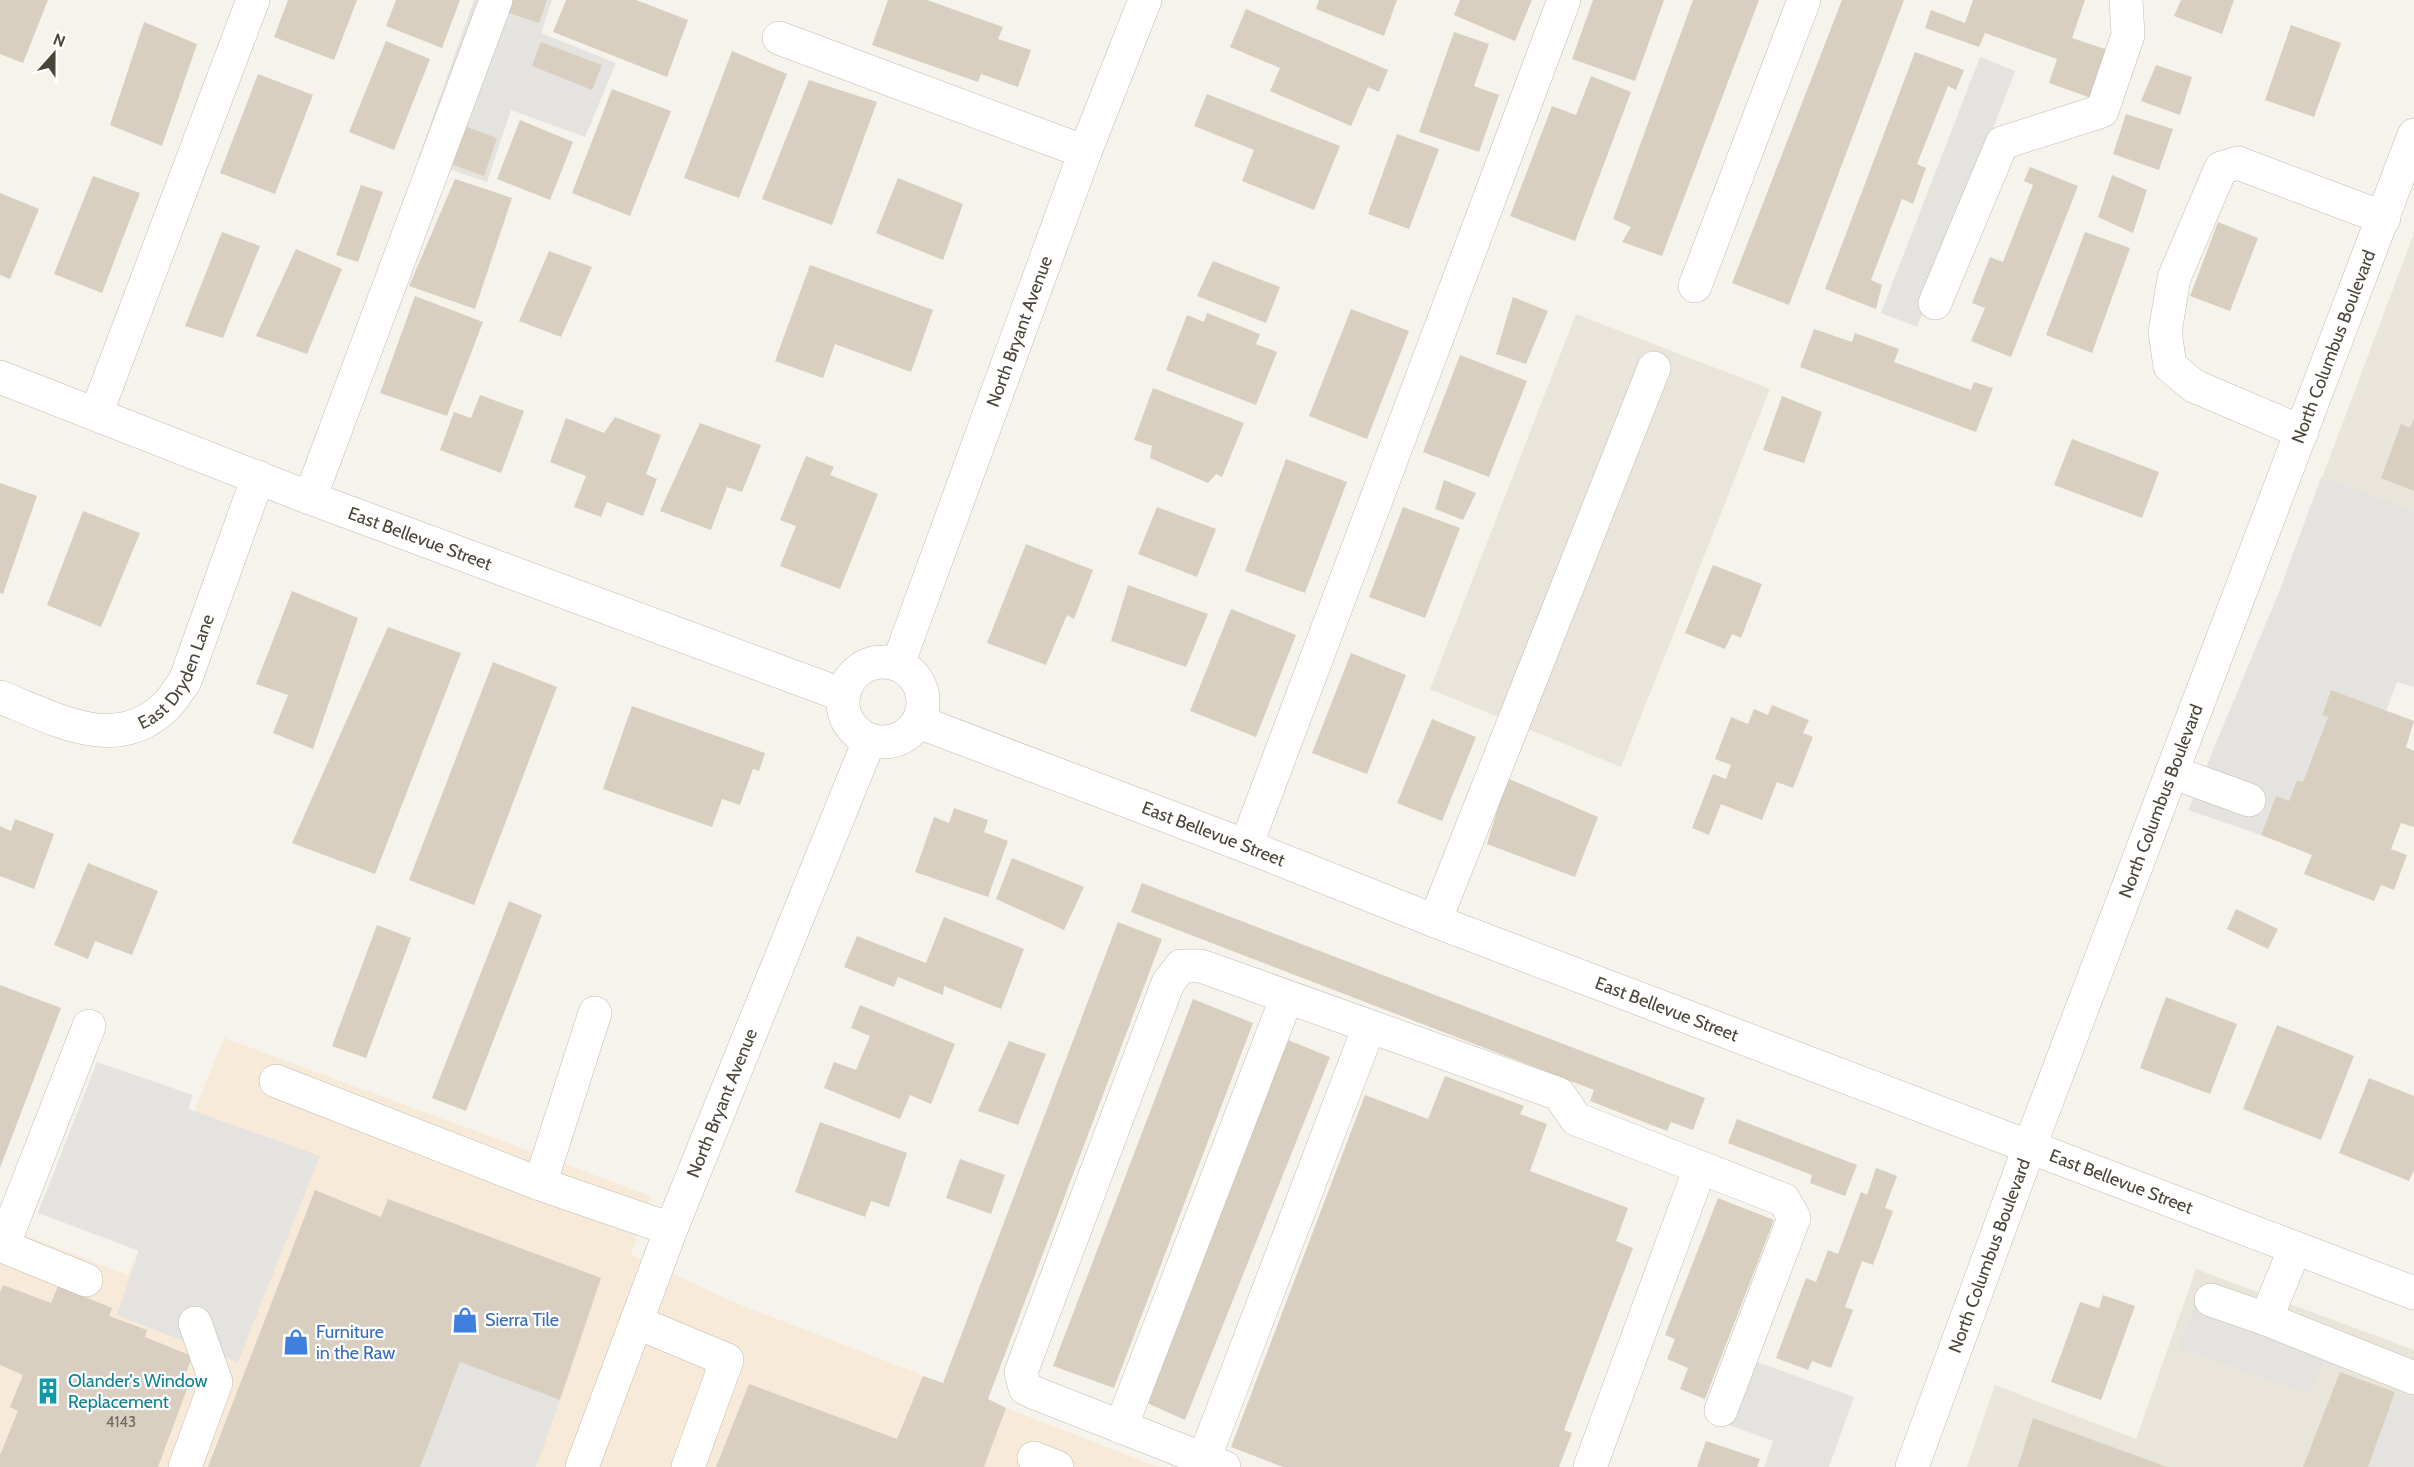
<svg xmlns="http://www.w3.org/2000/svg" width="2414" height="1467" viewBox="0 0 2414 1467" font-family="Cabin,sans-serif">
  <rect width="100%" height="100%" fill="#f6f3ec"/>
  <g fill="#eae5da">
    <polygon points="2414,233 2414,636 2281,587"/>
    <polygon points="1576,314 1770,389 1621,767 1430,689"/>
    <polygon points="2196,1269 2414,1350 2414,1467 1967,1467 1995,1385 2136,1439"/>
  </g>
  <polygon fill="#f7ead8" points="224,1038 651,1196 631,1255 736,1303 1158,1467 0,1467 0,1226 128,1275"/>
  <g fill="#e5e3e0">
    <polygon points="474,0 552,0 541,33 616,63 585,137 511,110 487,182 418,159"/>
    <polygon points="1980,57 2015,71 1917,327 1881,313"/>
    <polygon points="2321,477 2414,511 2414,687 2397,682 2386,711 2331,690 2322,714 2328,717 2303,782 2297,780 2289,801 2276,796 2261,835 2188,810 2281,587"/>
    <polygon points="97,1062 193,1095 188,1109 320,1156 238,1362 117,1315 139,1251 38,1213"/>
    <polygon points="2201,1287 2334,1335 2310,1395 2179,1348"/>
    <polygon points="1730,1352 1854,1397 1829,1467 1764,1467 1773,1441 1707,1417"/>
    <polygon points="460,1362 560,1400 536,1467 420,1467"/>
    <polygon points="2395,1392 2414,1399 2414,1467 2368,1467"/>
  </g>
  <g fill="#d8cfc1">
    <polygon points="0,0 48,0 23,63 0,54"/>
    <polygon points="288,0 357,0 334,60 274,37"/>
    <polygon points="396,0 460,0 442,48 386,26"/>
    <polygon points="513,0 547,0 539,23 509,13"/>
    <polygon points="566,0 636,0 688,20 667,77 553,32"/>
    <polygon points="888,0 927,0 1003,27 998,39 1031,50 1018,87 981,74 978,82 872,45"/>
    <polygon points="1319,0 1397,0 1384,36 1316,9"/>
    <polygon points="1460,0 1532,0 1515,41 1454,15"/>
    <polygon points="1593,0 1664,0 1635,81 1572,59"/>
    <polygon points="1693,0 1759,0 1662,256 1622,242 1631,227 1613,219"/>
    <polygon points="1842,0 1904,0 1789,305 1732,283"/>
    <polygon points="1973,0 2085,0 2072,38 2108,50 2091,98 2049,83 2057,59 1985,33 1979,47 1925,28 1931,10 1965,23"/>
    <polygon points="2181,0 2234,0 2222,34 2174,16"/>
    <polygon points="1246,9 1388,70 1379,92 1368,87 1351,126 1270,91 1280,68 1230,47"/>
    <polygon points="144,22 197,44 162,146 110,125"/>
    <polygon points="2291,25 2341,43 2314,117 2265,100"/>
    <polygon points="1454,32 1489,44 1474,86 1499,95 1479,152 1419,132"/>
    <polygon points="386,41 430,59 394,150 349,132"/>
    <polygon points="541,42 602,65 592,90 532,66"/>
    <polygon points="732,51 787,74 739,198 684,178"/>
    <polygon points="1915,52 1964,70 1956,90 1948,86 1917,164 1926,168 1913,204 1902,199 1871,280 1882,285 1876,309 1825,289"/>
    <polygon points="2156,65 2192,77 2180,115 2141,101"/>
    <polygon points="258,74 313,95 275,194 220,173"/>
    <polygon points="1591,76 1631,92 1575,241 1510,216 1552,106 1576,115"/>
    <polygon points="809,80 877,102 832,225 762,199"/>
    <polygon points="612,89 671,111 630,216 572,193"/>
    <polygon points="1207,94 1340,146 1314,210 1242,181 1254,150 1194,126"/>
    <polygon points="2126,114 2173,129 2159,170 2113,154"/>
    <polygon points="520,120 573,142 550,200 497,179"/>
    <polygon points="464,126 497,138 484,176 451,164"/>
    <polygon points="1397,134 1439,149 1409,229 1368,214"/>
    <polygon points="2030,167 2078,186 2011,357 1971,341 1985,308 1972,303 1990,257 2003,262 2033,185 2024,181"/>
    <polygon points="2112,175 2147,190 2133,233 2098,217"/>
    <polygon points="93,176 140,193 102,293 54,274"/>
    <polygon points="898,178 963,204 943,260 876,233"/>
    <polygon points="455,179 512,198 475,309 409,286"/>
    <polygon points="361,185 383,192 358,262 336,255"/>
    <polygon points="0,193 39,209 10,279 0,275"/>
    <polygon points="2218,222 2258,238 2230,311 2190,296"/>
    <polygon points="222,232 260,246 223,338 185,326"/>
    <polygon points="2085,232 2130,248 2092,353 2046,335"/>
    <polygon points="296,249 342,269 307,354 256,336"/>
    <polygon points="549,251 592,267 561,337 519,321"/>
    <polygon points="1213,261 1280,287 1266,323 1197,296"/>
    <polygon points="810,265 933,310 911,372 835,344 823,378 775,361"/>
    <polygon points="415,296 483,322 447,416 380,393"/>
    <polygon points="1513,297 1548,311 1526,364 1496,354"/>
    <polygon points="1351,309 1409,331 1367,439 1309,416"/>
    <polygon points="1207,313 1260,334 1256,344 1277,352 1256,405 1166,370 1187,315 1204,322"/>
    <polygon points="1814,329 1852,342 1855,333 1899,349 1894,362 1971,390 1974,382 1993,388 1976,432 1800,367"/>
    <polygon points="1460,355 1527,381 1489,477 1423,452"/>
    <polygon points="1153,388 1244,423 1222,477 1216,474 1208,483 1150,458 1152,446 1134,440"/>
    <polygon points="480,395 524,411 501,473 440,450 454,412 471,418"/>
    <polygon points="1782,396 1822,412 1804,463 1763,450"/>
    <polygon points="615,417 661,435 646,474 657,479 643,516 607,502 601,517 574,507 586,476 550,462 566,418 604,433"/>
    <polygon points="2414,419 2414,491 2381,478 2401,424 2410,428"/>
    <polygon points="700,423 761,445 742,492 727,487 711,530 660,511"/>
    <polygon points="2072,439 2159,472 2142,518 2054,485"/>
    <polygon points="806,456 834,467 830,475 878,494 840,589 780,566 796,526 780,520"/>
    <polygon points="1286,459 1347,482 1305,593 1245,571"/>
    <polygon points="1444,480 1476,493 1463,520 1435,509"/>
    <polygon points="0,483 37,496 3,594 0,593"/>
    <polygon points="1157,507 1216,529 1197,577 1138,554"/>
    <polygon points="1403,507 1460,528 1425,618 1369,597"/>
    <polygon points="83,511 140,533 101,627 47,605"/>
    <polygon points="1026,544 1093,570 1074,619 1067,615 1046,665 987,643"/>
    <polygon points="1713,565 1762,584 1741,638 1732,634 1725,649 1685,633"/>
    <polygon points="1128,585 1208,614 1186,667 1111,641"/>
    <polygon points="292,591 358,618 313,749 273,733 288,695 256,684"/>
    <polygon points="1231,609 1296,635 1256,737 1190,711"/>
    <polygon points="388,627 461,653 375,874 292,843"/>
    <polygon points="1351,653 1406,675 1367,774 1312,753"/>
    <polygon points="493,662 557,687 474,905 409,880"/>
    <polygon points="2331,690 2414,721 2406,747 2414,751 2414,827 2401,823 2391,849 2407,855 2394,890 2381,885 2374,901 2304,874 2312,855 2261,835 2276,796 2289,801 2297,780 2303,782 2328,717 2322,715"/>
    <polygon points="1772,705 1809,720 1803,733 1813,737 1793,788 1777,782 1762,820 1721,804 1709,835 1692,828 1713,774 1726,779 1731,765 1715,759 1731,717 1748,724 1754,709 1768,715"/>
    <polygon points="632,706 765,753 759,771 753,769 740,805 722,799 712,827 603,789"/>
    <polygon points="1432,719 1476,737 1442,821 1397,803"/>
    <polygon points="1507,778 1598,817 1575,877 1487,844"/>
    <polygon points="954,808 988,820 984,832 1008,841 988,897 915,872 934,817 949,823"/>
    <polygon points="15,819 54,834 34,889 0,876 0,826 11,831"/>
    <polygon points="1012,858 1084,887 1064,930 996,899"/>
    <polygon points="88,863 158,891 132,955 95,941 88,959 54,945"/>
    <polygon points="1142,883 1705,1098 1693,1130 1671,1122 1667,1131 1590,1101 1594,1090 1131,912"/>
    <polygon points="509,901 542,915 466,1111 432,1098"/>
    <polygon points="2236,909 2278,929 2268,949 2227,929"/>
    <polygon points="944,917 1024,949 1001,1009 944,986 943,995 898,977 894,987 844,967 857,936 926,963"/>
    <polygon points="1118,922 1162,939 988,1399 1006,1408 984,1467 716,1467 749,1384 897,1439 923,1376 943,1383"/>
    <polygon points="377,925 411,938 366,1058 332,1046"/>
    <polygon points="0,985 61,1008 0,1168"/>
    <polygon points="2166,997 2237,1024 2210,1094 2140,1068"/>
    <polygon points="1193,999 1253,1023 1114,1388 1053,1366"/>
    <polygon points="860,1005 955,1044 931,1104 910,1095 900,1119 824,1088 834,1062 856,1070 870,1036 851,1028"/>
    <polygon points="2277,1025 2354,1056 2321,1140 2243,1109"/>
    <polygon points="1288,1040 1330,1057 1185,1420 1147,1403"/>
    <polygon points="1009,1041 1046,1054 1018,1125 978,1111"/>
    <polygon points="1445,1076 1524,1106 1520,1114 1547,1124 1530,1171 1628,1208 1616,1241 1633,1248 1564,1430 1572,1433 1559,1467 1283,1467 1231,1447 1365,1095 1428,1119"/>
    <polygon points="2369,1078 2414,1096 2414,1170 2409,1181 2339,1153"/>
    <polygon points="1737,1119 1857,1165 1845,1196 1810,1183 1812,1175 1728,1143"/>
    <polygon points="820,1122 907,1153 889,1207 871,1201 865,1217 795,1192"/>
    <polygon points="960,1159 1005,1175 991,1214 946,1198"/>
    <polygon points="1876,1168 1897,1176 1885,1208 1893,1211 1873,1265 1862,1261 1845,1307 1853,1310 1831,1368 1812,1361 1808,1370 1776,1358 1806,1278 1816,1282 1828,1250 1838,1254 1861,1192 1867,1195"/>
    <polygon points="315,1190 381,1217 388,1199 601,1278 560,1400 460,1362 420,1467 208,1467"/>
    <polygon points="1718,1198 1774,1220 1705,1399 1680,1389 1688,1368 1667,1359 1675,1339 1665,1335"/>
    <polygon points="3,1285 51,1303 58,1286 112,1308 109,1316 147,1330 145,1337 192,1356 185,1376 191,1378 158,1467 0,1467 0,1455 18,1411 10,1407 23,1375 0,1365 0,1292"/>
    <polygon points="2103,1295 2135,1306 2101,1400 2051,1382 2080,1302 2099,1308"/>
    <polygon points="2340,1372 2395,1392 2368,1467 2303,1467"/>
    <polygon points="2033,1418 2167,1467 2018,1467"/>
    <polygon points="1706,1441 1760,1459 1757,1467 1697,1467"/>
  </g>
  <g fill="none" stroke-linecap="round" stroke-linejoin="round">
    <g stroke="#c2bbae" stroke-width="34">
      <g id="minor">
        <polyline points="779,38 1085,152"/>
        <polyline points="1695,286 1804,0"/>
        <polyline points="1935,303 2002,143 2102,111 2128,35 2126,0"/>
        <path id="s1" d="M 0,377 L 310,498 L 843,695"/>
        <polyline points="96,414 253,0"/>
        <polyline points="2302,432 2194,386 2170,366 2165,332 2174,278 2221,168 2238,163 2384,218"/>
        <polyline points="310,498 496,0"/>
        <circle cx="883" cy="702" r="40"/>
        <path id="s2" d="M 898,664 L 1085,152 L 1145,0"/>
        <path id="s3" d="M 0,697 C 54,718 115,755 165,707 C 173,700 178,690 185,681 L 258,477"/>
        <path id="s4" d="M 919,722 L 1246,846 L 1435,921 L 2414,1293"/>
        <polyline points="2172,772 2249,800"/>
        <polyline points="1246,846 1564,0"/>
        <polyline points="1435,921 1654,368"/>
        <polyline points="595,1013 540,1184 671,1229"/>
        <polyline points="276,1081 540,1184"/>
        <polyline points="0,1245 86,1280"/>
        <polyline points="3,1246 89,1026"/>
        <polyline points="2295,1248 2266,1319 2414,1378"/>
        <polyline points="2211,1300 2266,1319"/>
        <polyline points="636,1322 727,1360 688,1467"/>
        <polyline points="1121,1427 1287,997"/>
        <polyline points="1034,1458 1057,1467"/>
        <polyline points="1204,1459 1369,1027"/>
        <polyline points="185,1467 216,1382 195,1323"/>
        <path id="s5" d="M 582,1467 L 671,1229 L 869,741"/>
        <polyline points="1224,1467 1035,1393 1025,1388 1021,1372 1168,983 1181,966 1201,966 1559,1094 1576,1119 1784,1200 1794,1218 1721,1410"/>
        <polyline points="1590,1467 1700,1168"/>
        <path id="s6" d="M 1912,1467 L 2029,1148 L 2414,135"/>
      </g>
    </g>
    <use href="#minor" stroke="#fff" stroke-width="33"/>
  </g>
  <defs>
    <g id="shop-bare" transform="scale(2.07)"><path d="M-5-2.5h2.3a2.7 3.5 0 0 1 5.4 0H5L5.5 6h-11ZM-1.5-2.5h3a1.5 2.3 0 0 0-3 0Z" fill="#3f7fe0" stroke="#fff" stroke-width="2.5" paint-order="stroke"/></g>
    <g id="building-bare" transform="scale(2.07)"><path d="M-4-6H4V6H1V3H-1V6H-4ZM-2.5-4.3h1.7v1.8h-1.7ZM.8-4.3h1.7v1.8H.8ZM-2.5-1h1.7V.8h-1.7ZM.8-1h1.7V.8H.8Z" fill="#0f9aa8" stroke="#fff" stroke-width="2.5" paint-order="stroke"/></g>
  </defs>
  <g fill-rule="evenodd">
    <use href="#shop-bare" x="465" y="1320"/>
    <use href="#shop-bare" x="296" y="1342"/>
    <use href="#building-bare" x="48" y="1391"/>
  </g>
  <g text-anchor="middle" stroke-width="4.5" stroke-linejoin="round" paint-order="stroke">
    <g font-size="15" fill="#6e675b">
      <text x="121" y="1427">4143</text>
    </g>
    <g font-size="18" fill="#4b4439" stroke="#fff">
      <text dy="6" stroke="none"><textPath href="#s2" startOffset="354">North Bryant Avenue</textPath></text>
      <text dy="6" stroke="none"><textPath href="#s6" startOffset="1197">North Columbus Boulevard</textPath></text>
      <text dy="6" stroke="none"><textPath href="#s1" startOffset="450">East Bellevue Street</textPath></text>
      <text dy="6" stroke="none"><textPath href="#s3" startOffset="213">East Dryden Lane</textPath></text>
      <text dy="6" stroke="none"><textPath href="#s6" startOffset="711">North Columbus Boulevard</textPath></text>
      <text dy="6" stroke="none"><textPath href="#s4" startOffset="315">East Bellevue Street</textPath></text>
      <text dy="6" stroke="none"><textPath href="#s4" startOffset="801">East Bellevue Street</textPath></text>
      <text dy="6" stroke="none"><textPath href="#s5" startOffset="390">North Bryant Avenue</textPath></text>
      <text dy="6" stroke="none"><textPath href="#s4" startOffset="1287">East Bellevue Street</textPath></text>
      <text dy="6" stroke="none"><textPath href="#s6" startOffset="225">North Columbus Boulevard</textPath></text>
    </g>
    <g font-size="18" fill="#366cbe" stroke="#fff" text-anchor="start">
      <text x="485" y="1326">Sierra Tile</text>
      <text x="316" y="1338">Furniture<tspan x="316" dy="21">in the Raw</tspan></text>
    </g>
    <g font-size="18" fill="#0d838f" stroke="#fff" text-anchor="start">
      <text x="68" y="1387">Olander's Window<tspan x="68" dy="21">Replacement</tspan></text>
    </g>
  </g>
  <g transform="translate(54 54) rotate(21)" stroke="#ffffff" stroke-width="4.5" paint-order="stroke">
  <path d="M0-4.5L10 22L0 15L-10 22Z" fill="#4b4439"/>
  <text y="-9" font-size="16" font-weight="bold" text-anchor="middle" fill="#4b4439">N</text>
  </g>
</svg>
